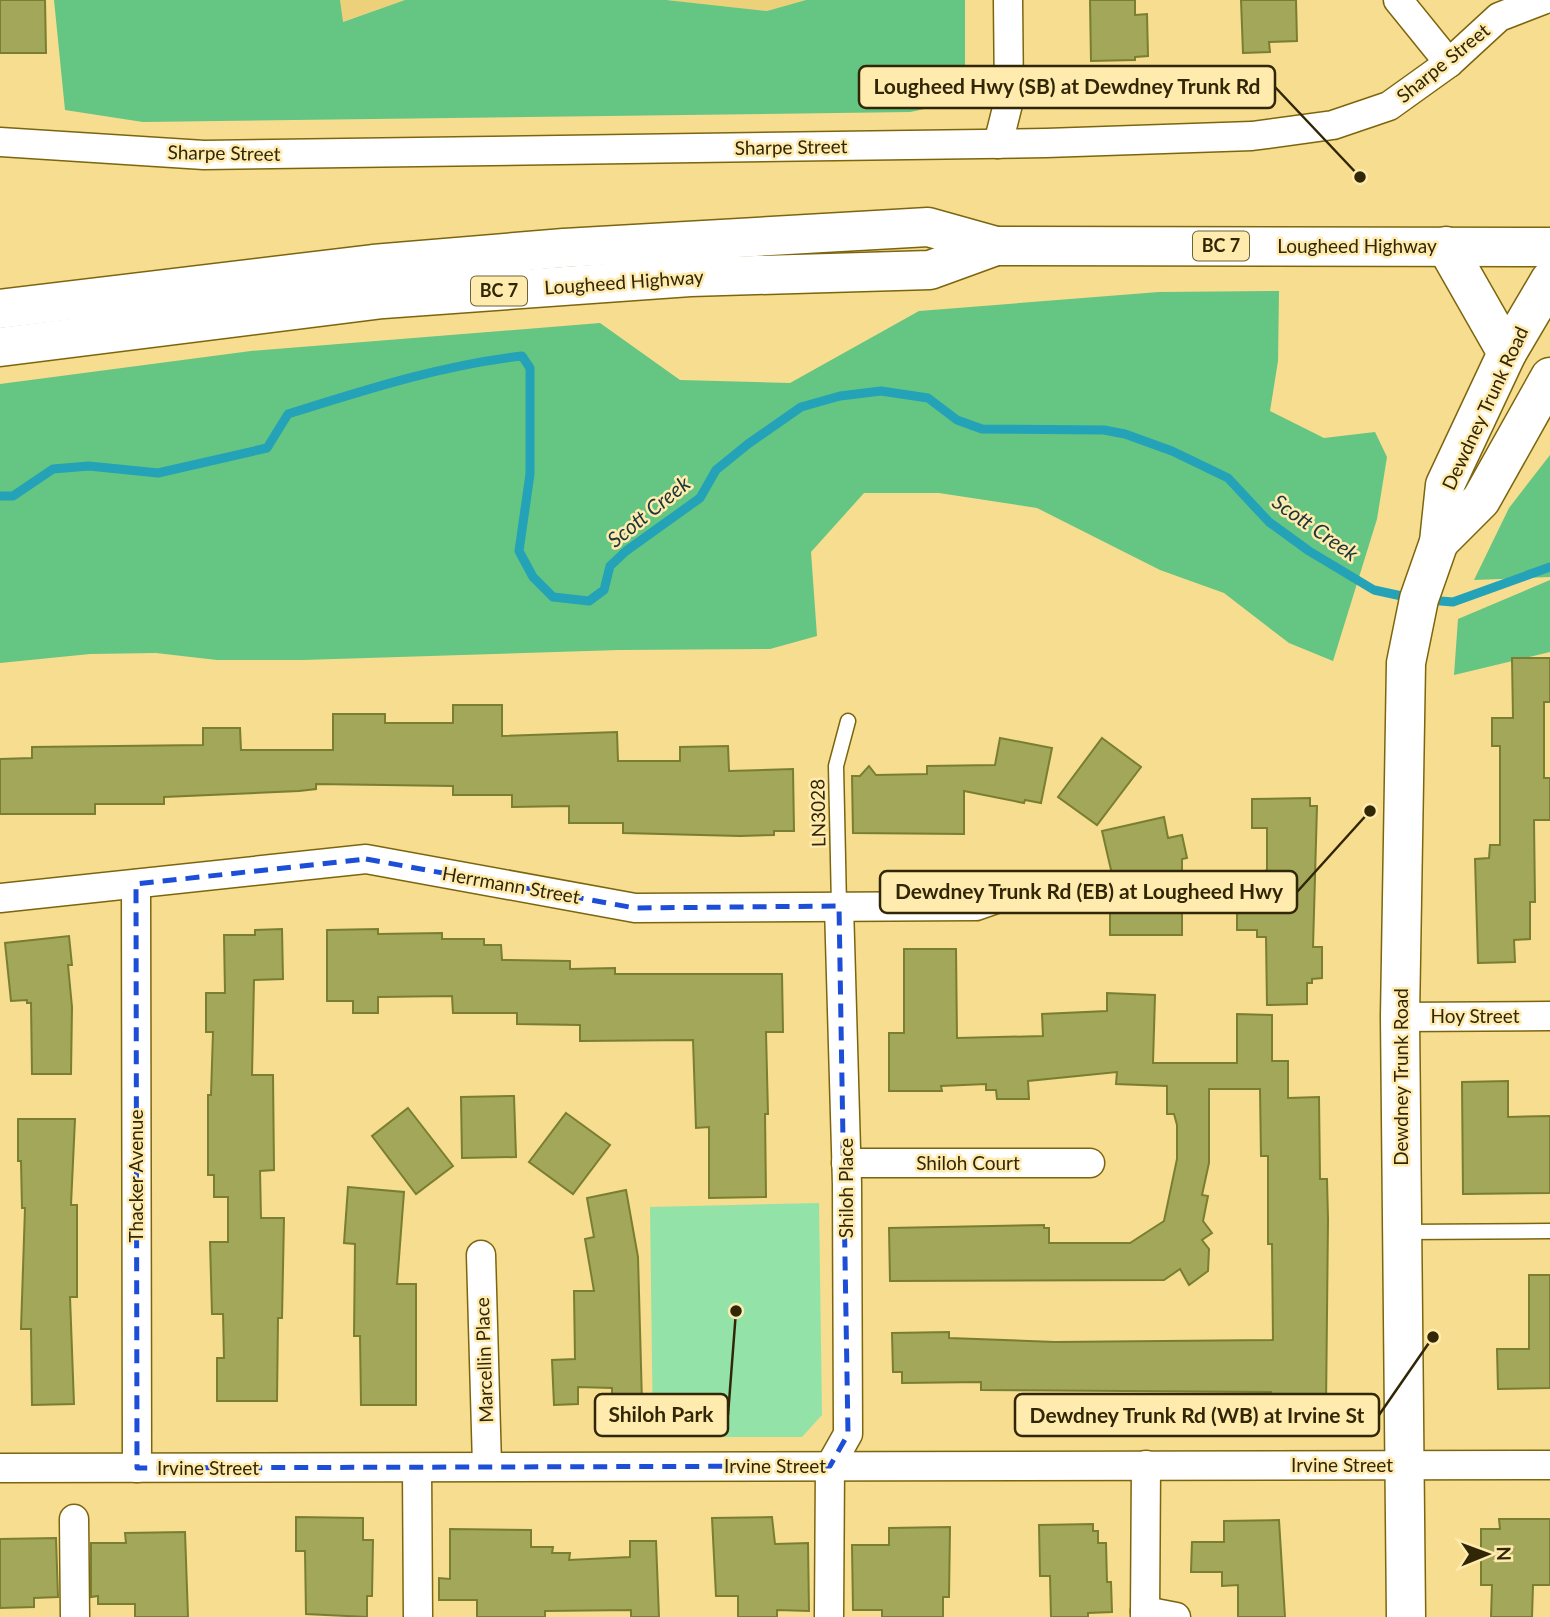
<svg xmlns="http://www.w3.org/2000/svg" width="1550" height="1617" viewBox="0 0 1550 1617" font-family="Lato,sans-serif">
  <rect width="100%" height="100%" fill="#f6dd8f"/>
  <g fill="#edd17a">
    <polygon points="340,0 405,0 342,22"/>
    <polygon points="666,0 806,0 767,11"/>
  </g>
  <polygon fill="#93e3a8" points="819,1203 822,1415 802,1437 653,1437 650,1207"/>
  <g fill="#65c582">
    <polygon points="54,0 340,0 343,22 405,0 666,0 767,11 806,0 965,0 965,79 949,104 910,112 143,122 65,110"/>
    <polygon points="1279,291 1278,361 1270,411 1324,438 1375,432 1387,457 1377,519 1333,661 1289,643 1224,593 1160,570 1037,508 939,493 864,493 811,552 817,636 770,649 619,650 303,660 217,660 156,653 90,654 0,663 0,384 251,351 600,323 680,380 790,383 919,311 1159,292"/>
    <polygon points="1550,455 1550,577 1474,580 1509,508"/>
    <polygon points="1550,580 1550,652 1454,675 1458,619"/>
  </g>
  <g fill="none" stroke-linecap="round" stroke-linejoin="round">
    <g stroke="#24a2b7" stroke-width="9">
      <path d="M 0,496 L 13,496 L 53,469 L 89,466 L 158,473 L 267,448 L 288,414 C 365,390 442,365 522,356 L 530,368 L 530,474 L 519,551 L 533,577 L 553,597 L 589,601 L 604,590 L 610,566 L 626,551 L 700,498 L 716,470 L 748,444 L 801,407 L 840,396 L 881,391 L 928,398 L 957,420 L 982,429 L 1104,430 L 1125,434 L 1172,451 L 1228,478 L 1269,522 L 1309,551 L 1374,590 L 1411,598"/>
      <polyline points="1428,600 1453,602 1550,567"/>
    </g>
  </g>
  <g fill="#a2a759" stroke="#7a7e30" stroke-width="2">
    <polygon points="0,0 45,0 46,53 0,53"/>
    <polygon points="1090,0 1135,0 1135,15 1147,14 1148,56 1135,57 1135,60 1091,61"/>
    <polygon points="1241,0 1296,0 1297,41 1269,42 1270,52 1243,53"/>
    <polygon points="1512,658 1550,658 1550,702 1544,702 1544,778 1550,778 1550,820 1534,820 1535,902 1530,902 1530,939 1514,940 1515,962 1478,963 1475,859 1489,858 1490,845 1500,845 1500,746 1492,746 1492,718 1513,718"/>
    <polygon points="453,705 502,705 502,736 617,732 618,761 680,761 680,747 728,746 729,771 793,769 794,831 774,831 774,835 740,836 623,833 623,823 569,823 569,806 512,807 512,795 453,795 453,786 316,784 316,789 299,791 164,797 164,804 95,804 95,814 0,814 0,759 32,758 32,747 203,745 203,728 240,728 241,750 333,750 333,714 385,714 385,723 453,723"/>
    <polygon points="1000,738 1052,748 1041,803 1025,800 1024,803 964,791 964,834 853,833 852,776 860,776 869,766 876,775 927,774 927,766 995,765"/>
    <polygon points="1102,738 1141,767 1097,825 1058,797"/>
    <polygon points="1310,798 1310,806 1317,806 1313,947 1322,947 1322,978 1312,979 1312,983 1307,983 1307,1004 1267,1005 1266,937 1257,937 1257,930 1237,930 1237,889 1255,889 1267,869 1267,828 1252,828 1252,799"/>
    <polygon points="1164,817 1168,838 1182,835 1187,858 1182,859 1182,935 1110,935 1110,899 1118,900 1102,831"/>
    <polygon points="282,929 283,979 254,980 252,1075 273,1075 274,1170 260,1171 261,1218 284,1218 282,1318 278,1318 277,1401 217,1401 217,1358 224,1358 223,1314 212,1314 210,1242 228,1242 228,1197 214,1197 214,1175 208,1175 208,1095 211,1095 213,1032 206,1032 206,993 225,993 224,935 255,935 255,930"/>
    <polygon points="378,929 378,934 442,933 442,939 484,939 484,945 501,945 502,960 570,961 570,969 615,968 615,974 782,974 783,1032 766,1032 768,1114 765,1114 766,1197 709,1198 709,1127 696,1128 693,1040 580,1041 580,1025 517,1024 517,1013 453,1013 452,996 378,997 378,1013 353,1013 353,1001 327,1001 327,930"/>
    <polygon points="69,936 72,965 68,965 72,1007 71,1074 32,1074 31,1003 27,1003 27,1000 11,1001 5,943"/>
    <polygon points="904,949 956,949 957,1038 1043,1036 1042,1014 1107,1011 1107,993 1155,995 1153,1063 1237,1063 1237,1014 1272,1015 1272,1061 1288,1061 1288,1098 1319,1097 1320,1179 1327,1179 1328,1219 1326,1407 1271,1404 1271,1392 981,1390 981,1382 902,1383 902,1372 893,1372 892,1333 949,1332 949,1338 1055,1342 1273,1340 1272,1244 1268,1244 1268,1156 1261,1156 1260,1089 1209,1089 1209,1163 1202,1195 1208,1196 1203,1221 1212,1233 1202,1240 1209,1249 1208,1271 1189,1285 1180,1269 1164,1280 890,1281 889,1228 1044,1225 1044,1228 1049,1228 1049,1243 1130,1243 1164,1221 1177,1159 1177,1125 1174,1114 1167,1114 1167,1086 1116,1084 1117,1072 1028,1081 1029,1099 997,1099 996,1090 986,1090 986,1084 941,1086 942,1091 889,1091 889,1033 904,1033"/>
    <polygon points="1508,1081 1508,1117 1550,1116 1550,1193 1463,1194 1462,1082"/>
    <polygon points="514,1096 516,1157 462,1158 461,1097"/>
    <polygon points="408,1108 453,1166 416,1194 372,1136"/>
    <polygon points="566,1113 610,1145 573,1194 529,1162"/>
    <polygon points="18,1119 75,1119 71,1205 77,1205 77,1297 70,1297 74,1404 32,1405 31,1329 21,1329 25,1208 22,1208 21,1161 18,1161"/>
    <polygon points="348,1187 404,1192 397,1284 416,1284 416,1405 361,1405 360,1336 354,1336 355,1244 344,1243"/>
    <polygon points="626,1190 638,1257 642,1402 612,1403 612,1388 578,1387 578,1404 554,1405 552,1360 575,1359 574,1291 594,1291 585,1239 594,1237 587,1198"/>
    <polygon points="1529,1275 1550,1275 1550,1388 1498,1389 1497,1349 1529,1349"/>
    <polygon points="296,1517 363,1518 363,1540 373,1540 372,1596 367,1596 367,1617 306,1614 305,1551 296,1551"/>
    <polygon points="772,1517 775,1544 808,1543 809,1611 777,1610 777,1617 738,1617 738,1596 716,1596 712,1518"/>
    <polygon points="1499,1519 1550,1519 1550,1585 1533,1585 1532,1617 1491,1617 1492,1585 1481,1585 1481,1529 1500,1529"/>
    <polygon points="1279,1520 1285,1617 1238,1617 1238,1585 1222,1586 1222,1572 1191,1572 1192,1542 1224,1542 1224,1521"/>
    <polygon points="1093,1524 1093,1531 1098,1531 1098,1543 1106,1543 1107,1582 1111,1582 1112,1612 1088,1613 1088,1617 1051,1617 1050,1576 1040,1576 1039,1525"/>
    <polygon points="950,1527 949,1597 943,1597 943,1617 882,1617 882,1610 853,1610 852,1545 889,1545 889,1528"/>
    <polygon points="450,1529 531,1530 531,1547 553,1547 552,1553 570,1553 569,1560 630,1557 630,1541 656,1541 659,1617 631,1617 631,1610 545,1611 545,1617 477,1617 477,1600 439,1600 439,1578 450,1579"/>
    <polygon points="185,1532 188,1617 135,1617 135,1604 98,1604 98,1596 91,1597 91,1543 126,1543 125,1533"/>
    <polygon points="56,1538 58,1597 34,1598 34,1607 0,1608 0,1539"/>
  </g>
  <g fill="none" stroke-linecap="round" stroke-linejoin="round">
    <g stroke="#7d650e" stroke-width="17">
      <g id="lane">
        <polyline points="839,906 836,766 848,721"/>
        <polyline points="1404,1232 1550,1231"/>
      </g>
    </g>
    <g stroke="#7d650e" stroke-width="31">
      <g id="street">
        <polyline points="1398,0 1449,63"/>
        <polyline points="0,142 204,155 1046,143 1252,136 1333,125 1389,106 1449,63 1499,17 1543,0"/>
        <polyline points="998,144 1009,100 1008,0"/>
        <polyline points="136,884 137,1468"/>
        <polyline points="0,898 366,859 635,908 976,906 1022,890"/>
        <polyline points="1400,1017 1550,1016"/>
        <polyline points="846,1163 1090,1163"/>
        <polyline points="481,1255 487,1465"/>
        <polyline points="830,1466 848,1434 847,1184 839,906"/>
        <polyline points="0,1468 1550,1465"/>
        <polyline points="417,1468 418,1617"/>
        <polyline points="74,1519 75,1617"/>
        <polyline points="1145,1611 1176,1617"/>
        <polyline points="829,1617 830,1466"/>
        <polyline points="1145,1617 1146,1465"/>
      </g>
    </g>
    <g stroke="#7d650e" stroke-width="41">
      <g id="secondary">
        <polyline points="1439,542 1481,500 1550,377"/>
        <polyline points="1406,1617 1400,1017 1406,663 1419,599 1439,542 1445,485 1507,353 1550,280"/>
      </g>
    </g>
    <g stroke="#7d650e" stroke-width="41">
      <g id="primary">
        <polyline points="1446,246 1507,353"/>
        <polyline points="0,309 373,264 564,248 928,227 996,246 1550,247"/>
        <polyline points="0,347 383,299 690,277 930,270 996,246"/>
      </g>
    </g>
    <use href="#lane" stroke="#fff" stroke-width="14"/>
    <use href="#street" stroke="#fff" stroke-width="28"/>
    <use href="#secondary" stroke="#fff" stroke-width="38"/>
    <use href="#primary" stroke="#fff" stroke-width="38"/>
  </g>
  <path fill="none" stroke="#1d4ed8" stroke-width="5" stroke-dasharray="14 9" stroke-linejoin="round" d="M 366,859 L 635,908 L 839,906 L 848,1434 L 830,1466 L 137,1468 L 136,884 Z"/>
  <g text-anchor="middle" stroke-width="5" stroke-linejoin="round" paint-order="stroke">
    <g fill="#ffebae" stroke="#6f6238" stroke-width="2">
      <rect x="1193" y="231.5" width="56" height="29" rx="5"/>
      <rect x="471" y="276.5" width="56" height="29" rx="5"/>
    </g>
    <g font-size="18" font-weight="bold" fill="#312706">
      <text x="1221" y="252">BC 7</text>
      <text x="499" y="297">BC 7</text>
    </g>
    <g font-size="19" fill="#312706" stroke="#ffebae">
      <text transform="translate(1443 63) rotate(-39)" y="7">Sharpe Street</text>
      <text transform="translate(791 147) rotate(-1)" y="7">Sharpe Street</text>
      <text transform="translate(224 153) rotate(1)" y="7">Sharpe Street</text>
      <text x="1357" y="253">Lougheed Highway</text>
      <text transform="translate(624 282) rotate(-4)" y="7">Lougheed Highway</text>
      <text transform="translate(1485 408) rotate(-65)" y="7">Dewdney Trunk Road</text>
      <text transform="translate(818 813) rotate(-91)" y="7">LN3028</text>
      <text transform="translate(511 885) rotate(10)" y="7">Herrmann Street</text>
      <text x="1475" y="1023">Hoy Street</text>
      <text transform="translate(1401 1077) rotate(-90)" y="7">Dewdney Trunk Road</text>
      <text x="968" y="1170">Shiloh Court</text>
      <text transform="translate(136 1176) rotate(-90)" y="7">Thacker Avenue</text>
      <text transform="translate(846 1188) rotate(-90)" y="7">Shiloh Place</text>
      <text transform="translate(484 1360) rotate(-92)" y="7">Marcellin Place</text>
      <text x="1342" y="1472">Irvine Street</text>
      <text x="775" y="1473">Irvine Street</text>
      <text x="208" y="1475">Irvine Street</text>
    </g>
    <g font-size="21" font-style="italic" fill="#1c353a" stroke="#ffebae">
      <text transform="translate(649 512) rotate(-39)" y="7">Scott Creek</text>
      <text transform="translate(1315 528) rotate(35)" y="7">Scott Creek</text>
    </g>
  </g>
  <path fill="none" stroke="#312706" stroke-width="2.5" d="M1360 177L1275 87M1370 811L1297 892M736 1311L728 1415M1433 1337L1379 1415"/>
  <g fill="#312706" stroke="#ffebae" stroke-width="2.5">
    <circle cx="1360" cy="177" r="7"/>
    <circle cx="1370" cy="811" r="7"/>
    <circle cx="736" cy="1311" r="7"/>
    <circle cx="1433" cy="1337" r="7"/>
  </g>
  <g fill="#ffebae" stroke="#312706" stroke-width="2.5">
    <rect x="859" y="66" width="416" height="42" rx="7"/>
    <rect x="880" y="871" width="417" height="42" rx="7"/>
    <rect x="595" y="1394" width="133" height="42" rx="7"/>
    <rect x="1015" y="1394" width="364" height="42" rx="7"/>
  </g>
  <g font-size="21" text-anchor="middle" font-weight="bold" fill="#312706">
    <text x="1067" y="94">Lougheed Hwy (SB) at Dewdney Trunk Rd</text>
    <text x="1089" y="899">Dewdney Trunk Rd (EB) at Lougheed Hwy</text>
    <text x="661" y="1422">Shiloh Park</text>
    <text x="1197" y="1423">Dewdney Trunk Rd (WB) at Irvine St</text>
  </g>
  <g transform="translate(1487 1554) rotate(89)" stroke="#ffebae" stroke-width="5" paint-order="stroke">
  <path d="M0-5L12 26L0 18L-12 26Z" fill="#312706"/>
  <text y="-10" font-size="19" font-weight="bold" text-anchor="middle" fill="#312706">N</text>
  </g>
</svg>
